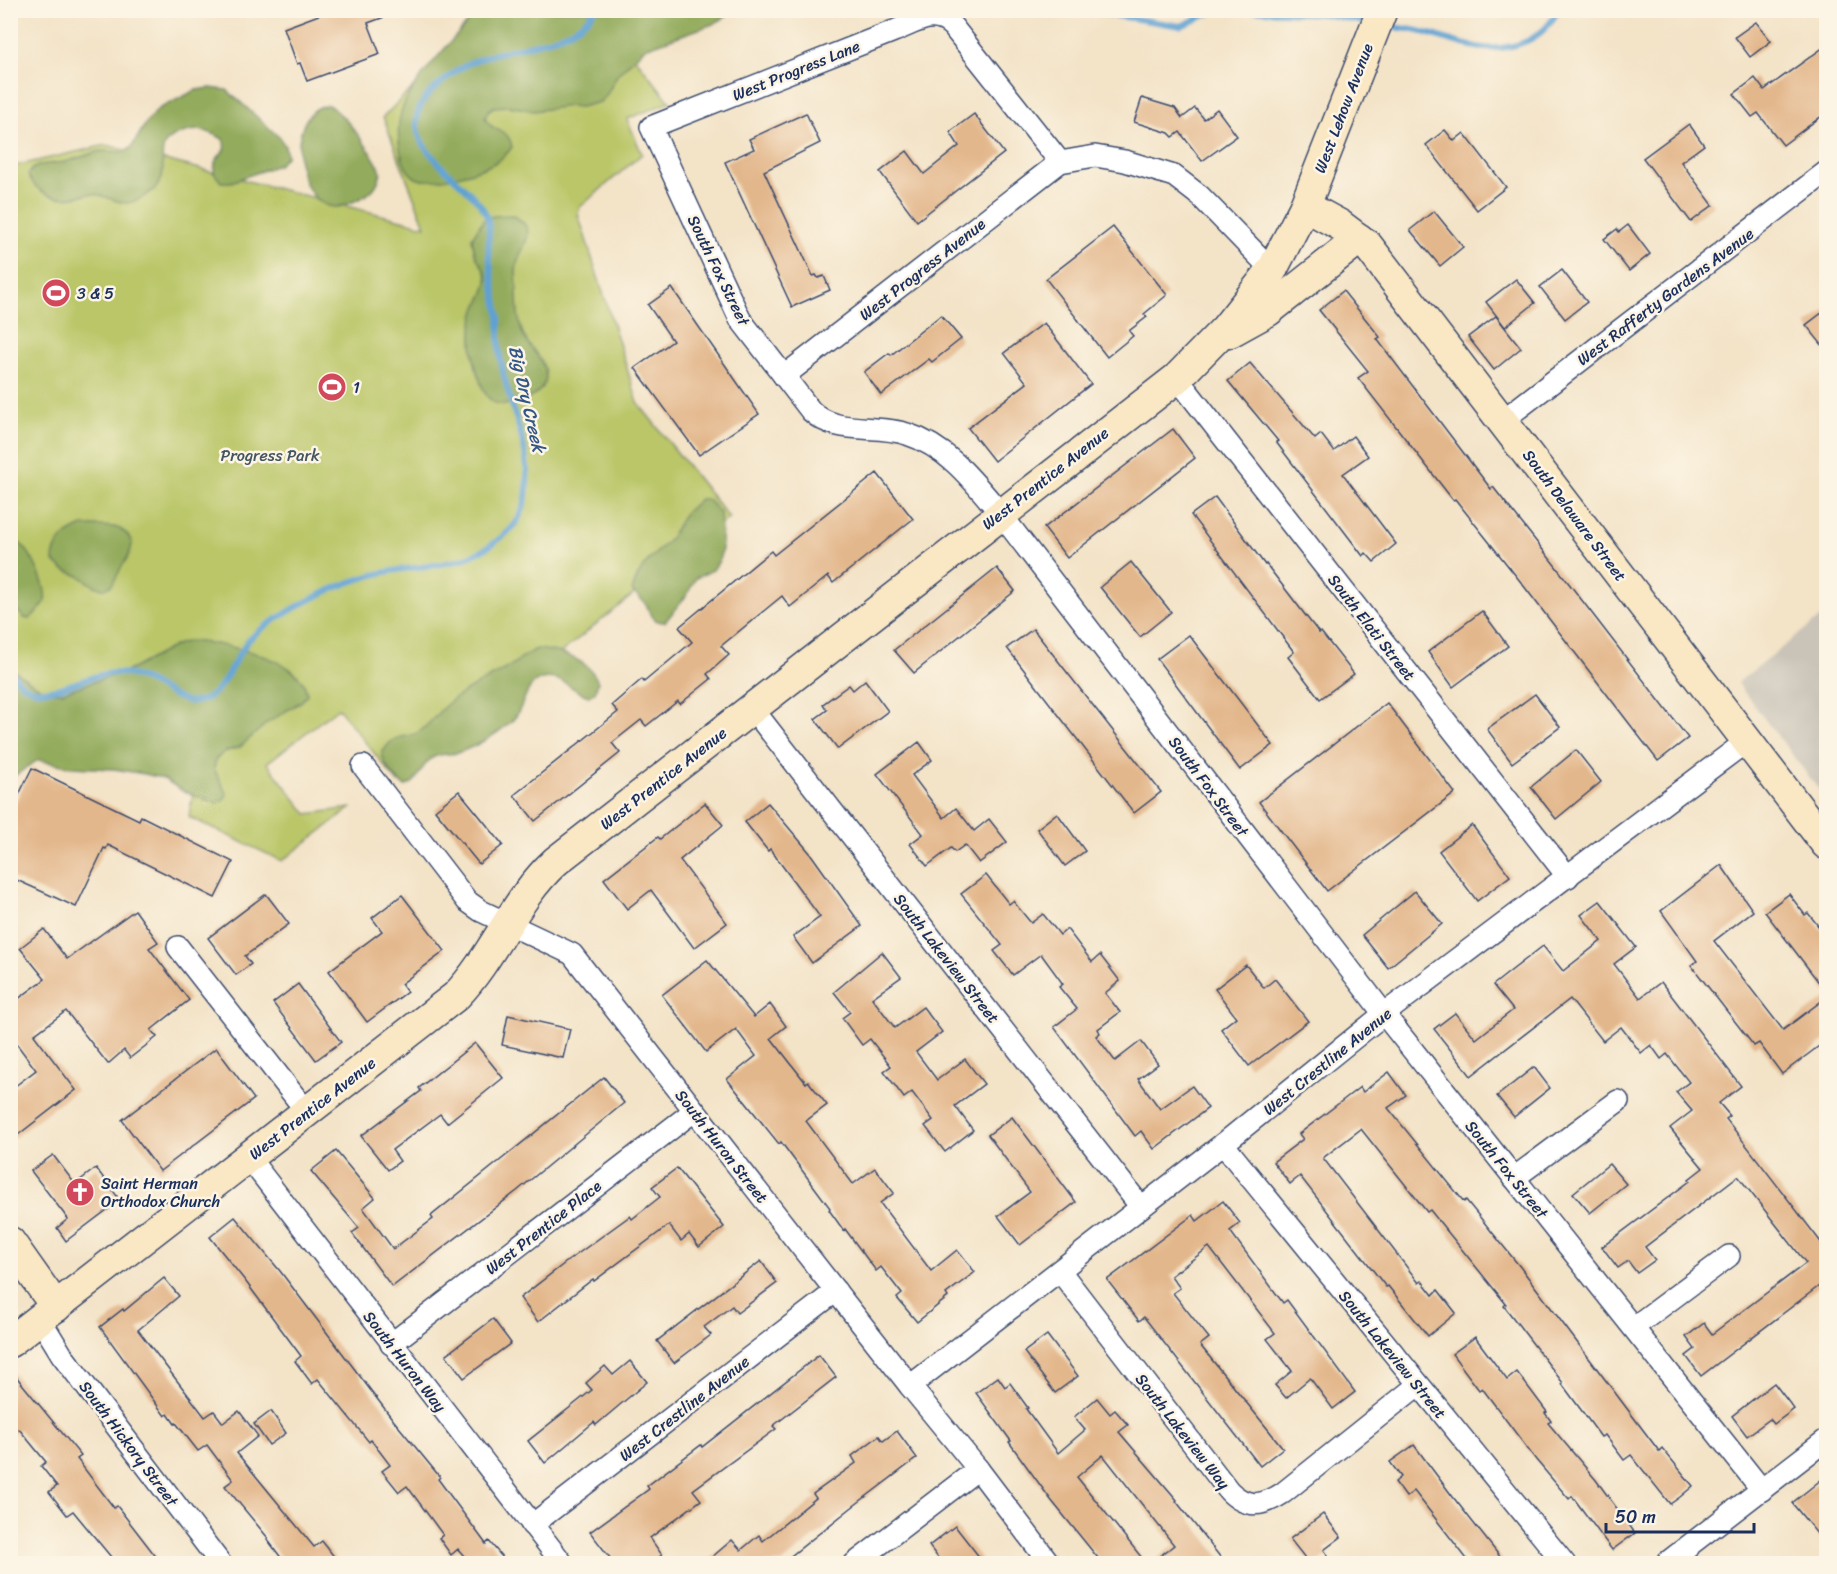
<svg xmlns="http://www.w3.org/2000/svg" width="1837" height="1574" viewBox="0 0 1837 1574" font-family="Sriracha,sans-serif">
  <rect width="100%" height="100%" fill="#fcf5e5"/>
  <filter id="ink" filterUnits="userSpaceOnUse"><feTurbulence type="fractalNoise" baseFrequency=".0167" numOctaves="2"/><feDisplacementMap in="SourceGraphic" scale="12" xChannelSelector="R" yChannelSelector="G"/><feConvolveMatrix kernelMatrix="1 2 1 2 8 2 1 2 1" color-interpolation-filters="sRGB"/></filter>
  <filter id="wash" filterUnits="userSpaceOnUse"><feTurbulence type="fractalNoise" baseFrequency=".008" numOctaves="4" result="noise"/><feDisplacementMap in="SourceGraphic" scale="24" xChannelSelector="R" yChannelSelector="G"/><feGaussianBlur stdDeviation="1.35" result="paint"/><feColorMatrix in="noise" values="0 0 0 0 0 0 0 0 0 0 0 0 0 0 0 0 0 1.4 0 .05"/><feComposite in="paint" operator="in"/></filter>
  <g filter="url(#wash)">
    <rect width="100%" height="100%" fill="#f3e3c7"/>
    <polygon fill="#c9c3b8" points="1826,613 1826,799 1737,683"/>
    <polygon fill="#bac668" stroke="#6a7a63" stroke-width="1.5" points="491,11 598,11 670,102 627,119 642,154 580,207 578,214 638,403 729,518 398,783 338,708 267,763 307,814 351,808 282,861 189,817 196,771 11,757 10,167 106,145 425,226 383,117"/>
    <g fill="#93ab5c" stroke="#576d5d" stroke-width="1.5">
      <path d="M 727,10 L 726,17 L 713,24 L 645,48 L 618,74 L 606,96 L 600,102 L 580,107 L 569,106 L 534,111 L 509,106 L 494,107 L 489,110 L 485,118 C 494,135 508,126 512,147 C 507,154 503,158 496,162 C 481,171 431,186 416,178 C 398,168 396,130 401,113 C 409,83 457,36 478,11 Z"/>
      <path d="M 210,88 L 227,90 L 279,137 L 285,146 L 287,156 L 278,165 L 231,182 L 221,182 L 214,173 C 214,172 215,163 215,162 C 220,152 228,153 223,139 C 205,129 194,127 175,136 C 172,138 167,141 165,144 C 156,160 174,177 148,194 C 121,213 116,196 92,194 C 86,194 80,196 74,197 C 54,200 36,193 28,175 L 32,169 L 40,165 L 65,162 L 100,151 L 124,152 L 131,148 L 146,123 L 158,109 L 196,90 Z"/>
      <path d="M 328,105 C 346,115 372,152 381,171 C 379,185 372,193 359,199 C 353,202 345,206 337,207 C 293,208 283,110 328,105 Z"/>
      <path d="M 512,215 C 546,232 515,248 516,273 C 518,292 515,318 524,336 C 530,349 545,360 546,376 C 547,396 507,412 492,401 C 485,396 483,389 480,381 C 472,358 468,334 476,310 C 479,301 487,290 487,281 C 488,272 480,264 476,256 C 474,251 473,244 472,238 L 483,220 L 493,216 Z"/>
      <path d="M 700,499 L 707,499 L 720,513 L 722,549 L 719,561 L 713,570 L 696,578 L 686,596 L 665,622 C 651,623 651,611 644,602 C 640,598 636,595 632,591 L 637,577 L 645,564 L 669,540 L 685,513 Z"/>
      <path d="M 83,526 C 92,526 114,525 120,529 C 143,542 126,558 119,572 C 115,579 113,588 104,588 C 95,589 87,580 79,576 C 68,571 60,570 53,560 C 54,542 67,532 83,526 Z"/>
      <path d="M 10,537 C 14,541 18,541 22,545 C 32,554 48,588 45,601 C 42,609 35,614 29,619 L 24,618 L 11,604 Z"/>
      <path d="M 190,641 C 219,643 286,655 302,681 C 305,685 306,690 307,694 L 302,701 L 267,723 L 240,747 L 224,752 L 216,759 L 214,769 L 227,794 L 224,800 L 217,804 L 183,791 L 164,779 L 145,774 L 114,769 L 72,767 L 38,760 L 11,778 L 11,669 C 29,679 41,695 63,692 L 132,669 L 178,644 Z"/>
      <path d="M 537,649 C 560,651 589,659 598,682 L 595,692 L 589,696 C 573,692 561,674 542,679 C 523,684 525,710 511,722 C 498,733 479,745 463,751 C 453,756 442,752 432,758 C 420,765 418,786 404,786 C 394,776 384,767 382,753 C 397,729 404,742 420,731 C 429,725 437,713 446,705 C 466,688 484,682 505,669 C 516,663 525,654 537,649 Z"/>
    </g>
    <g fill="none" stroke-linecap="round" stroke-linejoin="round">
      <g stroke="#5ea1d2" stroke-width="6">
        <polyline points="1096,10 1100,13 1181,26 1216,10"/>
        <polyline points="1244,10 1324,14 1369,23"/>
        <path d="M 1385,25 C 1398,28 1413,29 1426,33 C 1445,38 1465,47 1484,48 C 1516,50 1544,39 1558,10"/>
        <path d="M 10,669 C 34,716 81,672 117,673 C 138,673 156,686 174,696 C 216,720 228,666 248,641 C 259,629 274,620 288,612 C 318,594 352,579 386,572 C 433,563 464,569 503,536 C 519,524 526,507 527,488 C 530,436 505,401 500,354 C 498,341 500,329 499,316 C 496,296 491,275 489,255 C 487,241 492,225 485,212 C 467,179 401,150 420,107 C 424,97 432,90 440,84 C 452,73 467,63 482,58 C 518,45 572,43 595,10"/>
      </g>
    </g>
    <g id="blocks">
      <g fill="#e3b78c">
        <polygon points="332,10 397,10 398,12 368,23 380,54 307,81 300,63 297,64 284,28"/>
        <polygon points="1756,22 1771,41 1750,57 1735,37"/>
        <polygon points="1827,45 1827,112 1783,145 1758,113 1752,117 1734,94 1755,78 1764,90"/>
        <polygon points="1142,98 1175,108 1182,118 1195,108 1204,119 1217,109 1237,136 1202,161 1180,132 1173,137 1169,133 1134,122"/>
        <polygon points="806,113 820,143 764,171 813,276 816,275 818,278 824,276 830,290 792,307 725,162 754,149 749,139"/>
        <polygon points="974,114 1004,153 917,221 880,172 907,151 924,174 959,146 950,132"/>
        <polygon points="1689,124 1704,145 1681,162 1713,205 1691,222 1643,158"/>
        <polygon points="1445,130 1454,141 1464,133 1506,187 1477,210 1426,145"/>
        <polygon points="1434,211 1463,247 1440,266 1410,230"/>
        <polygon points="1628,225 1650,254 1629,271 1604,239 1617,229 1619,232"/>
        <polygon points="1113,227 1167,295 1144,314 1147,317 1129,331 1133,336 1107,357 1046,279"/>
        <polygon points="1562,270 1587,302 1565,319 1540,287"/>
        <polygon points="1516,279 1535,303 1505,327 1486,302"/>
        <polygon points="672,288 759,414 699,455 635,368 673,341 648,305"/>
        <polygon points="1343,291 1380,337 1377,339 1440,422 1491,489 1493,487 1554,564 1688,738 1658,761 1520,581 1455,499 1453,500 1358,378 1368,371 1319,310"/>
        <polygon points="1827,309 1827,351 1806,325"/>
        <polygon points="941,315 961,339 932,362 929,359 881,395 864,372 889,353 891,355"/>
        <polygon points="1496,316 1521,348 1494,370 1468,337"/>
        <polygon points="1044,323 1091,384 994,461 968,428 1027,383 1004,353"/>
        <polygon points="1250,363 1315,439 1321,434 1334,451 1353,436 1368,456 1343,474 1396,544 1374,562 1366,553 1363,556 1276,442 1278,441 1228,381"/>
        <polygon points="1173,429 1195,458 1067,558 1044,528"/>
        <polygon points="877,473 913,519 833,583 828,576 790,607 782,596 721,646 729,655 707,674 711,679 680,704 678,701 646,726 641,720 612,743 620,753 535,821 514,795 618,712 612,705 642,679 644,682 692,642 679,627 771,551 774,555"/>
        <polygon points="1215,497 1265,565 1266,564 1319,633 1321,632 1354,674 1320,699 1288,657 1294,652 1191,515"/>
        <polygon points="1131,562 1171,612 1140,637 1100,587"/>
        <polygon points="997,568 1015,591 914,673 894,650"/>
        <polygon points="1482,611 1508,646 1453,687 1428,652"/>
        <polygon points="1033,629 1161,792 1134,813 1007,648"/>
        <polygon points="1189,635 1273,745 1240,770 1157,659"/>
        <polygon points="865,680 888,711 838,749 815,719 827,710 823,704 849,685 853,690"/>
        <polygon points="1535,694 1560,727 1512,763 1487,729"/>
        <polygon points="1387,703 1455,793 1327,891 1259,802"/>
        <polygon points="919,742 932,760 912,775 944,818 956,808 974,831 989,819 1007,842 979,863 965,845 955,852 951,848 927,866 910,844 923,834 877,774"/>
        <polygon points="1576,750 1601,782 1556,819 1531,787"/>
        <polygon points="32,768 139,820 141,816 233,862 215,898 108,845 106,849 104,848 76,907 10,877 10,813"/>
        <polygon points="459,791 503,845 479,864 435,810"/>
        <polygon points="705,803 723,825 680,860 727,923 694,948 651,890 627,909 604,879 658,837 660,839"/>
        <polygon points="768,803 810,853 862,926 812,963 793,937 820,917 770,849 768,851 745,822"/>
        <polygon points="1057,813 1085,851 1065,866 1037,829"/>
        <polygon points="1472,825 1510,876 1477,901 1439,851"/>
        <polygon points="1721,865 1753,911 1714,941 1783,1030 1827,997 1827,1040 1782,1074 1759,1043 1754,1046 1691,965 1697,961 1661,911"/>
        <polygon points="986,875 1009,904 1013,901 1031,923 1043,914 1060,935 1067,929 1092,962 1100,955 1120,981 1105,993 1120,1012 1098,1029 1100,1033 1096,1036 1115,1061 1141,1041 1158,1064 1138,1079 1160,1109 1192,1086 1208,1108 1154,1149 1141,1131 1135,1136 1054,1027 1077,1009 1059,987 1063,984 1041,954 1013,975 994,951 1002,945 961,894"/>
        <polygon points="1415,891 1442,924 1388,968 1362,935"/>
        <polygon points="266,894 289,924 245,956 251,964 236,975 208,938"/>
        <polygon points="1789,894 1805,915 1808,913 1827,937 1827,993 1765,912"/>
        <polygon points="402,895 445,951 401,984 407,992 367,1022 329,971 382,931 372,918"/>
        <polygon points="1600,901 1636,947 1614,964 1640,998 1661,982 1741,1086 1719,1103 1730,1116 1726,1119 1827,1250 1827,1280 1701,1376 1686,1356 1695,1349 1686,1337 1704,1323 1712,1334 1806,1263 1738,1176 1645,1247 1655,1260 1637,1273 1628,1261 1618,1268 1602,1247 1690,1181 1689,1179 1703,1168 1670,1128 1692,1111 1676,1092 1689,1082 1667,1054 1661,1059 1651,1045 1641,1053 1621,1027 1603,1041 1570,999 1471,1076 1434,1029 1455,1013 1476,1039 1513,1010 1493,985 1512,970 1543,946 1563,971 1601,941 1581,915"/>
        <polygon points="135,910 158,942 149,948 189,1000 151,1030 157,1037 130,1058 124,1050 108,1064 66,1011 34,1035 76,1090 10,1141 10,1090 36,1070 10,1035 10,1005 45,979 20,948 44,929 67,959"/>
        <polygon points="882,952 901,977 872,998 895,1028 923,1007 942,1032 916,1052 937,1080 965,1059 984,1084 955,1106 973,1130 945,1152 925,1126 933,1120 912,1092 904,1098 884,1071 891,1066 870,1039 862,1045 842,1018 850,1012 834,992"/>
        <polygon points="707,960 754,1017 770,1004 786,1026 771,1038 806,1083 808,1081 827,1105 806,1121 853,1184 875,1168 894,1193 880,1203 931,1271 957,1250 975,1272 946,1294 948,1297 917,1322 897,1298 902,1294 881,1267 876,1271 845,1229 844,1231 829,1210 830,1208 781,1142 779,1144 727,1079 756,1056 736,1029 706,1052 662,995"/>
        <polygon points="1246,965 1264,988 1275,979 1308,1021 1249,1066 1221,1029 1236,1017 1215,989"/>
        <polygon points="298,984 341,1042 316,1060 273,1003"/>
        <polygon points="508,1015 570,1029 563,1058 502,1045"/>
        <polygon points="475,1043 503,1078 447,1123 440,1114 392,1150 400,1161 388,1170 361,1136 421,1091 419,1088"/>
        <polygon points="216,1048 254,1099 160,1171 122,1120"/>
        <polygon points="1534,1067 1550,1088 1514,1117 1497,1096"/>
        <polygon points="1389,1072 1406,1095 1388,1108 1464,1202 1466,1200 1521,1268 1659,1451 1662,1448 1693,1486 1680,1497 1670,1504 1631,1455 1624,1460 1605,1435 1601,1437 1562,1384 1563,1383 1504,1306 1506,1304 1430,1210 1427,1212 1361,1129 1323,1158 1419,1283 1422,1281 1433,1295 1438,1290 1456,1313 1428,1336 1388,1286 1386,1287 1300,1176 1290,1184 1273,1162 1303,1139 1299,1134 1334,1107 1360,1087 1363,1092"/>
        <polygon points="604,1077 624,1103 517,1191 392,1287 352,1233 359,1228 311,1171 336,1151 375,1198 363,1208 393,1249 433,1219 431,1216"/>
        <polygon points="1012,1117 1076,1202 1020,1245 998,1216 1030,1192 988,1135"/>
        <polygon points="53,1155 75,1184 96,1168 120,1200 66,1241 57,1228 68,1219 31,1171"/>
        <polygon points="1609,1164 1626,1184 1590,1213 1573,1193"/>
        <polygon points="677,1168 724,1227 699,1247 689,1234 681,1241 669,1225 594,1281 593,1279 538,1322 520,1298 565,1263 630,1216 632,1219 660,1197 652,1187"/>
        <polygon points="1223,1201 1240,1223 1230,1231 1283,1303 1287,1300 1355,1392 1333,1409 1310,1378 1286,1398 1275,1385 1292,1371 1267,1339 1275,1333 1209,1247 1171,1276 1180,1288 1173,1293 1209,1338 1200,1345 1283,1448 1260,1466 1144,1317 1139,1321 1107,1280 1193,1215 1197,1221"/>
        <polygon points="235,1217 280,1271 394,1421 440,1477 438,1479 486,1544 489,1541 507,1563 470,1563 458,1549 451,1555 439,1538 443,1535 407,1486 399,1492 382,1471 390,1465 371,1440 369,1442 318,1379 312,1384 295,1361 301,1356 246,1282 210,1237"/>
        <polygon points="761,1261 777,1283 737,1313 732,1306 704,1327 711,1335 674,1363 657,1341"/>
        <polygon points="164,1278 179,1296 138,1330 205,1417 214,1411 223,1423 239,1411 258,1436 237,1453 314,1547 322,1541 339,1563 285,1563 267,1539 268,1538 225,1486 233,1480 207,1445 198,1451 176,1423 175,1424 168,1414 165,1416 100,1327 123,1309 124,1311"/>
        <polygon points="493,1319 511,1343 464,1378 446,1355"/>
        <polygon points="1047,1335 1078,1376 1055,1393 1024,1352"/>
        <polygon points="1475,1337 1507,1380 1517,1372 1547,1412 1545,1413 1551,1421 1548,1423 1596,1480 1635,1533 1612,1550 1572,1496 1569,1499 1536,1460 1482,1388 1479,1390 1452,1354"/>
        <polygon points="819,1355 836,1377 773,1426 776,1429 693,1490 701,1500 650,1538 662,1555 650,1563 614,1563 590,1532 649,1489 647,1486 701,1445 702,1447"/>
        <polygon points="630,1361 647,1382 596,1425 594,1422 545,1463 528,1441 592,1390 586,1383 605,1366 613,1375"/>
        <polygon points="10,1369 81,1456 77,1459 114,1508 117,1506 161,1563 116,1563 73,1511 67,1515 49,1492 57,1486 41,1466 46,1462 19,1429 10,1436"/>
        <polygon points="998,1377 1005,1387 1010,1383 1028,1408 1026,1409 1058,1453 1085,1430 1074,1417 1097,1398 1110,1414 1115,1410 1128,1425 1119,1432 1177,1500 1176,1501 1225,1563 1151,1563 1174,1545 1103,1455 1077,1477 1146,1563 1102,1563 1051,1500 1009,1442 1011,1441 976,1393"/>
        <polygon points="1774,1383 1794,1409 1774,1424 1770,1419 1747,1436 1732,1416"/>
        <polygon points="271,1411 286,1433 269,1445 254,1424"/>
        <polygon points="897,1431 917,1458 851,1508 782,1563 705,1563 732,1540 741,1550 759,1535 763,1541 816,1498 813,1494 856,1463 852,1456 879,1436 883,1441"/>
        <polygon points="1414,1445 1453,1497 1505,1563 1470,1563 1414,1491 1406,1497 1395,1482 1401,1477 1390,1462"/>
        <polygon points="1827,1475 1827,1546 1792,1503"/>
        <polygon points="1323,1514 1341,1537 1324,1550 1328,1555 1317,1563 1309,1563 1290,1539"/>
        <polygon points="955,1526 984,1563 942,1563 929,1546"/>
      </g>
    </g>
  </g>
  <g filter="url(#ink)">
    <use href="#blocks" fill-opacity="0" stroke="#3b4a6e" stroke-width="1.5"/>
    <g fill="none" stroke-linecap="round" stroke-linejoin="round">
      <g stroke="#3b4a6e" stroke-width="24">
        <g id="street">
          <path d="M 1060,162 L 953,27 C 934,8 916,23 894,31 L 651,127 L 740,319 L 811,411 C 837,436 875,423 907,434 C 948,447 974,482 1000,513 L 1384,1014 L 1762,1490"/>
          <polyline points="784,376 1060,162 1095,156 1125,161 1174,176 1200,196 1272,270"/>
          <polyline points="1177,378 1568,877"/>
          <polyline points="1503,420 1826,172"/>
          <polyline points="752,708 1141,1207"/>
          <polyline points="363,766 467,901 481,911 572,954 910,1386 978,1469 1050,1564"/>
          <polyline points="178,947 307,1112"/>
          <polyline points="1223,1144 1565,1564"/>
          <polyline points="249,1158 563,1564"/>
          <polyline points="1514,1178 1618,1101"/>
          <path d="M 1060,1271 L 1229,1491 C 1247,1509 1263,1506 1283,1493 L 1418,1385"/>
          <polyline points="40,1319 62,1355 221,1564"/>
          <polyline points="1634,1327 1729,1256"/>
          <polyline points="391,1344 694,1111"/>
          <polyline points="910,1386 1223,1144 1384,1014 1747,741"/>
          <polyline points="532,1525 836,1291"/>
          <polyline points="854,1564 978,1469"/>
          <polyline points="1665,1564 1826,1440"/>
        </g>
      </g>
      <g stroke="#3b4a6e" stroke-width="33">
        <g id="secondary">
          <polyline points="1305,206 1340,225 1368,246 1826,844"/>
          <polyline points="1230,332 1268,311 1359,239"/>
          <polyline points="10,1242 56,1307"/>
          <path d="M 10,1342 L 456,996 C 495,955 514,899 556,861 L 1177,378 L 1225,329 L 1272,270 L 1305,206 L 1382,10"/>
        </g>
      </g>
      <use href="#street" stroke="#fff" stroke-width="21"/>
      <use href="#secondary" stroke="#fae7c3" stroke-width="30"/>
    </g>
  </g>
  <defs>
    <g id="stadium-disc" transform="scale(1.5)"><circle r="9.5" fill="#d1495b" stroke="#fcf5e5"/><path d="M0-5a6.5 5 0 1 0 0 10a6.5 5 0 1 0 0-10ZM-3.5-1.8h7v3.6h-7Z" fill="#fff"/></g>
    <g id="church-disc" transform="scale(1.5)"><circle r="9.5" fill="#d1495b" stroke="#fcf5e5"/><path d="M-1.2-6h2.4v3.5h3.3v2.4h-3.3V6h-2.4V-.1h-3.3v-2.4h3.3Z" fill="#fff"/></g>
  </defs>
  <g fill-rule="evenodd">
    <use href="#stadium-disc" x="56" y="293"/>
    <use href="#stadium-disc" x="332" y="387"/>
    <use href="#church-disc" x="80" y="1192"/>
  </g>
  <g text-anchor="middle" stroke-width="5" stroke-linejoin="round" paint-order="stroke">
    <g font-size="16" fill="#1b2f5e" stroke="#fcf5e5">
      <text transform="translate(796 70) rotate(-22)" y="6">West Progress Lane</text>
      <text transform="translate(1343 108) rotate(-69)" y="6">West Lehow Avenue</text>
      <text transform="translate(922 269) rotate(-38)" y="6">West Progress Avenue</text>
      <text transform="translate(719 270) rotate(64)" y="6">South Fox Street</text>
      <text transform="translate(1665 296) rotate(-37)" y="6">West Rafferty Gardens Avenue</text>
      <text transform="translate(1045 478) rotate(-38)" y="6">West Prentice Avenue</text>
      <text transform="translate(1575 515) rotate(53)" y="6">South Delaware Street</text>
      <text transform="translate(1372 627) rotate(52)" y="6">South Elati Street</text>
      <text transform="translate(663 778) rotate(-38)" y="6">West Prentice Avenue</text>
      <text transform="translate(1209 786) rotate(53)" y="6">South Fox Street</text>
      <text transform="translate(947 958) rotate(52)" y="6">South Lakeview Street</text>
      <text transform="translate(1327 1061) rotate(-39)" y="6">West Crestline Avenue</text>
      <text transform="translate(312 1108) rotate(-38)" y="6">West Prentice Avenue</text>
      <text transform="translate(722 1146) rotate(52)" y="6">South Huron Street</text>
      <text transform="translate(1507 1169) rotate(51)" y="6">South Fox Street</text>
      <text transform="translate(543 1227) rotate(-38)" y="6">West Prentice Place</text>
      <text transform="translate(1393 1354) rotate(51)" y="6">South Lakeview Street</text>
      <text transform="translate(405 1361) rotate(52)" y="6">South Huron Way</text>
      <text transform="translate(684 1408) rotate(-38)" y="6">West Crestline Avenue</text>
      <text transform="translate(1183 1431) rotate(52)" y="6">South Lakeview Way</text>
      <text transform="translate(129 1443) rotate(53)" y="6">South Hickory Street</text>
    </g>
    <g font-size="16" fill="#1b2f5e" stroke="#fcf5e5" text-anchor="start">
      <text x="77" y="299">3 &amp; 5</text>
      <text x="353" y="393">1</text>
      <text x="101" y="1189">Saint Herman<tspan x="101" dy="18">Orthodox Church</tspan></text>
    </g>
    <g font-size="16" fill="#435560" stroke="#fcf5e5">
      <text x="270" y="461">Progress Park</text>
    </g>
    <g font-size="18" font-style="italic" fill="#325787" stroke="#fcf5e5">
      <text transform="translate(527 399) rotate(77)" y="6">Big Dry Creek</text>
    </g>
  </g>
  <rect width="1837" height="1574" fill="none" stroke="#fcf5e5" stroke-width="36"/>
  <path d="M1606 1523v9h148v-9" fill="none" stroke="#1b2f5e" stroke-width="3"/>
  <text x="1615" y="1523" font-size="18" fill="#1b2f5e" stroke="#fcf5e5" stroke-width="4.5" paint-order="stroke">50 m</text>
</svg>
